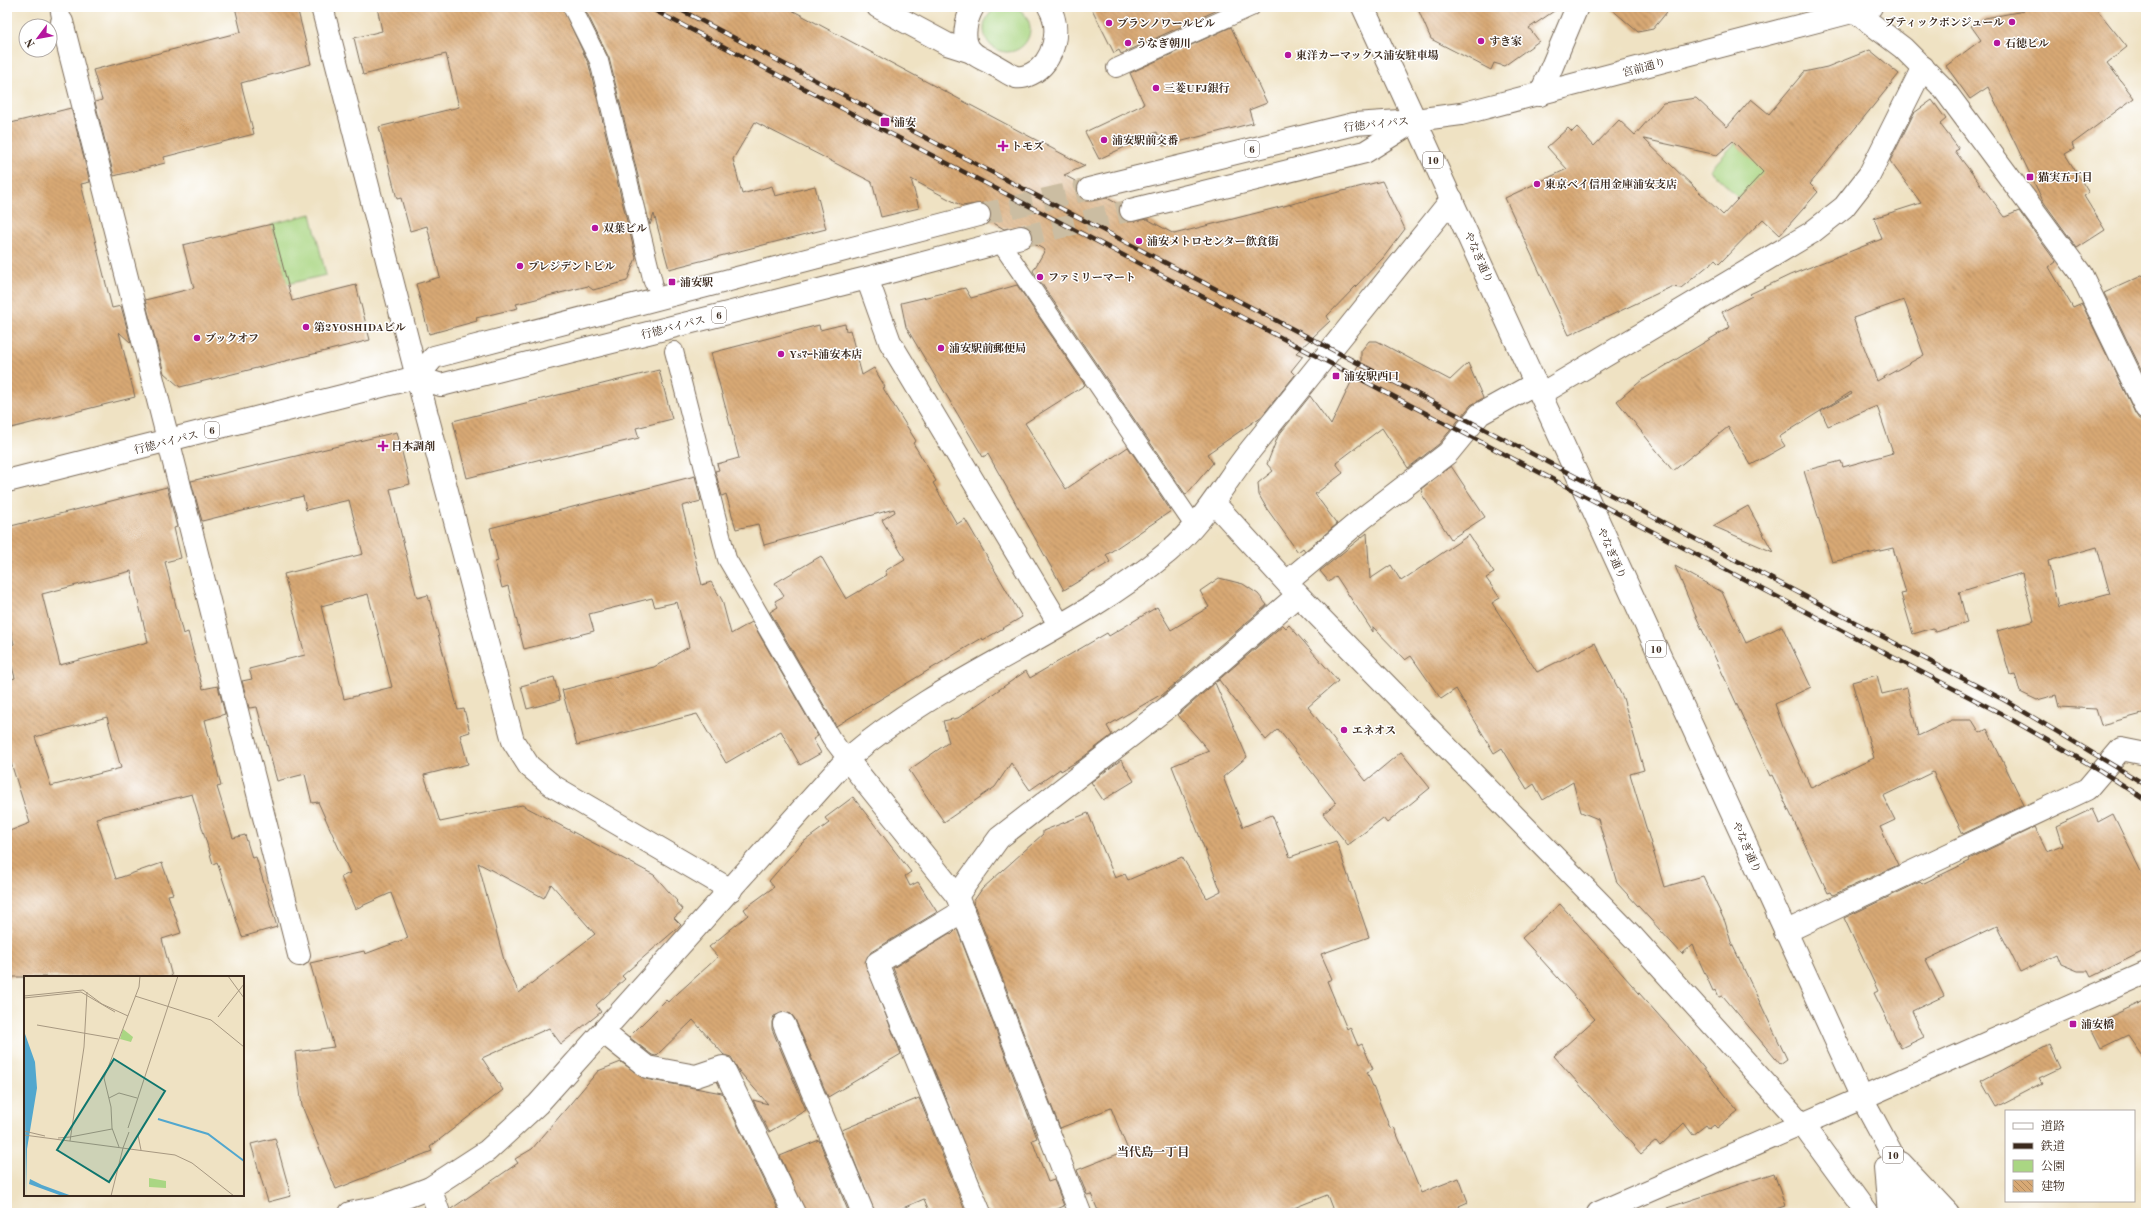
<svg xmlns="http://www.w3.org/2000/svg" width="2153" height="1220" viewBox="0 0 2153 1220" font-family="'Old Standard TT','Noto Serif JP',serif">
  <defs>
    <pattern id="building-back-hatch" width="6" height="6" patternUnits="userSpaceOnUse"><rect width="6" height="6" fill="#d8a975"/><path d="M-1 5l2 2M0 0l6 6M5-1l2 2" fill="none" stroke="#b08a5f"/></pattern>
  </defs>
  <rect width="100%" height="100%" fill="#fff"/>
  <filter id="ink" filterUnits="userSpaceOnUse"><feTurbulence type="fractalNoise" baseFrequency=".025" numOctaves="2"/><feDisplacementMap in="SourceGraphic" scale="8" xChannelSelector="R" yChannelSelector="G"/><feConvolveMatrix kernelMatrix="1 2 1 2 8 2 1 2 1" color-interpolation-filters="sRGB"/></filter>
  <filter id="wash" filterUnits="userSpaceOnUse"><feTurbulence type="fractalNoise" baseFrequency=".012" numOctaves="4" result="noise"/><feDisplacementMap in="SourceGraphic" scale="16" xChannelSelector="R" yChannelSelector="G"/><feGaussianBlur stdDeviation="0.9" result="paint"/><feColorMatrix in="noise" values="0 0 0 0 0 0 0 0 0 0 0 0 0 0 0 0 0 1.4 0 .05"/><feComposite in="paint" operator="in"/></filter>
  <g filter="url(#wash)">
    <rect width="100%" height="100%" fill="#efe2c3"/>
    <g fill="#aad683" stroke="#728050">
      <circle cx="1007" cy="29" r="23"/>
      <polygon points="1735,143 1744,152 1802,180 1739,198 1710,170"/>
      <polygon points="311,214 326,275 287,284 272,224"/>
    </g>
    <g id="blocks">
      <g fill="url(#building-back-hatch)" fill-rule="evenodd">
        <polygon points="235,7 297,7 311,64 241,83 254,134 164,157 165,163 114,176 95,102 102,100 93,70 241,32"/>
        <polygon points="377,7 562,7 589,65 636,258 627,281 593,290 588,286 516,304 518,308 476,318 477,321 429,334 416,284 440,277 427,226 410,231 401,198 397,199 379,127 459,107 446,54 363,75 354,38 382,31"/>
        <polygon points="584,7 786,7 1085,166 1064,175 1079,183 1077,192 1080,197 1085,201 1092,201 1107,198 1120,205 1119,213 1122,219 1128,222 1147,219 1174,234 1382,181 1405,229 1383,258 1327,316 1330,321 1296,353 1303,356 1291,371 1295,375 1262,416 1207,454 1213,463 1186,495 1033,271 1045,250 1032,243 1033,233 1025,225 1004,229 990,221 991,211 983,203 962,206 911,179 919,208 881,217 872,182 755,122 733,159 742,194 772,186 775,196 815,186 826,229 669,269 654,214 650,225 609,58"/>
        <polygon points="1091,7 1222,7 1222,8 1121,54 1119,50 1114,53"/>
        <polygon points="1417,7 1560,7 1529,28 1539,41 1504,66 1494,63 1491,70 1431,39"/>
        <polygon points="1609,7 1671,7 1653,29 1638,32"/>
        <polygon points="2021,7 2095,7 2127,47 2107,63 2134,98 2072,144 2074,149 2065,154 2089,193 2084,196 2105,230 2077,248 2043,201 1988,87 1970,99 1946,66 1981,40 1971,26 1985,18 2024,11"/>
        <polygon points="1231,27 1267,103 1249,110 1253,123 1163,146 1157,132 1099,159 1085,132 1144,104 1130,73"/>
        <path d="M 1870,50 L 1899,74 L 1810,184 L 1818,192 L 1780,235 L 1763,219 L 1719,264 L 1715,260 L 1681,288 L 1671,287 L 1569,335 L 1505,198 L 1567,169 L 1547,147 L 1568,128 L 1572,132 L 1577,127 L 1594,146 L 1619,120 L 1635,135 L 1663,103 L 1696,98 L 1727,127 L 1751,99 L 1769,114 L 1804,72 L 1827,67 ZM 1644,139 L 1717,155 L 1733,141 L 1763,172 L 1723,215 Z"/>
        <path d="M 1932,100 L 1946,119 L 1940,124 L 1959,149 L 1955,151 L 2005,217 L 2019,211 L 2056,262 L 2049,267 L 2073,308 L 2082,304 L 2135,413 L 2139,419 L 2146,420 L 2146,713 L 2101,725 L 2096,709 L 2059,707 L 2056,695 L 2037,700 L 2020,692 L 2015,674 L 2010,675 L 1997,631 L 2034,621 L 2022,573 L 1959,592 L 1967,623 L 1935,632 L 1933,628 L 1913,634 L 1901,594 L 1906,593 L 1893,548 L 1832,562 L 1804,471 L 1841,461 L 1843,467 L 1893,453 L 1877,406 L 1828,426 L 1821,411 L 1852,394 L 1851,392 L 1779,437 L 1785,446 L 1751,465 L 1728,427 L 1673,471 L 1617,401 L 1642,380 L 1730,327 L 1722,312 L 1752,296 L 1750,294 L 1790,275 L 1882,239 L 1874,218 L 1921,203 L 1890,161 L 1914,113 ZM 1904,300 L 1924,355 L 1877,381 L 1853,318 ZM 2097,547 L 2110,594 L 2058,608 L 2048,561 Z"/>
        <polygon points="71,108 90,182 81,184 112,308 121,306 131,343 119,332 135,397 7,429 7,124"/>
        <polygon points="272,224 292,301 356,285 370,340 180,387 164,373 145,300 194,288 183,245"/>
        <polygon points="2146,274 2146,379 2104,293"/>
        <polygon points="1017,285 1085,385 1025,423 1066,489 1128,447 1171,511 1106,555 1110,562 1064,590 988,454 983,457 906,327 901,303 965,288 971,298"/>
        <polygon points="845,324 846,331 850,330 862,375 874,368 885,387 883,388 916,441 913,443 936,481 933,483 957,524 965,519 1022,617 983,640 982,638 836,726 770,612 778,607 775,601 784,596 775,583 821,556 846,599 887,575 885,571 905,559 882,520 895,512 894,509 764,545 758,524 736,529 726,494 722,496 715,471 719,470 717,464 739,458 711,353 819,325 820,330"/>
        <polygon points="1369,341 1377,341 1450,380 1468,363 1483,398 1471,405 1439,444 1408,468 1382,428 1336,463 1343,473 1315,494 1337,524 1305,551 1303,548 1298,552 1267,509 1259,495 1258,483 1273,471 1267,464 1278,436 1310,396 1331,425 1361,361 1361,351"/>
        <polygon points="659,370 672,419 636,428 639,438 541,461 541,459 467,478 453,421"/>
        <path d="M 397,432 L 410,484 L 390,489 L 417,598 L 428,595 L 458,710 L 464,709 L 470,732 L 460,735 L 468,764 L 424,775 L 440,822 L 522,805 L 654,875 L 677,901 L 676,902 L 683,910 L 674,918 L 681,925 L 622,976 L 625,979 L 596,1005 L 601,1012 L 561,1044 L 549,1028 L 482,1058 L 503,1090 L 430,1147 L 432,1151 L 336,1189 L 302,1106 L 295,1052 L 334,1047 L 310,963 L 364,951 L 365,954 L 408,938 L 391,893 L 355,909 L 341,877 L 350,873 L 318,802 L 312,803 L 305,774 L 277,781 L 257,707 L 249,708 L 242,681 L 252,679 L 249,669 L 305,655 L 284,574 L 363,554 L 349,500 L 306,510 L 303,496 L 202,521 L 191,481 ZM 368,594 L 392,687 L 344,699 L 321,606 ZM 478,863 L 544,898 L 551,884 L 595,934 L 519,993 L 505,964 Z"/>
        <polygon points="1451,466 1485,517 1451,539 1421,493 1423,492 1421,489"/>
        <polygon points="695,476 701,501 682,506 702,585 711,582 722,600 731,634 752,622 818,736 813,739 821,753 800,765 781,731 726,763 697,714 577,745 562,690 654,667 689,647 677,602 655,607 652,598 589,614 594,631 524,649 508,586 502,588 495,562 498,561 490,528"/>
        <path d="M 167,487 L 177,527 L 174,528 L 181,558 L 165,562 L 183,634 L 188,632 L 203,689 L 218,686 L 225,714 L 205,720 L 221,786 L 217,787 L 233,838 L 245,835 L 252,858 L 256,857 L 277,927 L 242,937 L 217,862 L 213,864 L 192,794 L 96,818 L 116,879 L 162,863 L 173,894 L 168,895 L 181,933 L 162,939 L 172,977 L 7,977 L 7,832 L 30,823 L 11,763 L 7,764 L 7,681 L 15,678 L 7,647 L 14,644 L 7,616 L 7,527 ZM 131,571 L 148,642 L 60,665 L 42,594 ZM 107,717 L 121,768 L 51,786 L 35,737 Z"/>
        <polygon points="1748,506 1773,552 1713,526"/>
        <polygon points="1367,533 1370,579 1391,565 1401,581 1469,535 1494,573 1486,578 1500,598 1492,603 1537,672 1595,643 1623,698 1644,770 1630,774 1664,887 1703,876 1725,922 1731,942 1787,1059 1780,1064 1723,996 1719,997 1716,990 1713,991 1692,945 1682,954 1617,883 1598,819 1581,812 1573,782 1543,800 1534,784 1527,789 1502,748 1494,753 1456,689 1441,699 1411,656 1405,660 1373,627 1373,632 1336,576 1329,582 1320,571"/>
        <polygon points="1675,566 1722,592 1746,643 1782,626 1811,687 1775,704 1783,727 1811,788 1874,758 1852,682 1877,675 1882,694 1907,688 1918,736 1952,720 1972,720 1980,733 1987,729 2024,805 1963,834 1933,772 1883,796 1895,820 1880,827 1898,865 1833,895 1831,892 1828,893 1772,775 1770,776 1694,612"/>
        <polygon points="1219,578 1243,584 1258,594 1267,605 1161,696 1160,695 1107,726 1112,735 1078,761 1061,771 1060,769 1030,790 1011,763 995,787 944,822 909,770 949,742 943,721 958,718 1026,671 1030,678 1107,633 1109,636 1157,607 1171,630 1209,607 1200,591"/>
        <polygon points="1283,625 1286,628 1289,625 1338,681 1308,707 1366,781 1401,752 1430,788 1387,823 1383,818 1348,845 1323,814 1336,803 1278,729 1266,740 1219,680 1216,682"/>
        <polygon points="554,677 560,700 527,709 521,686"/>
        <polygon points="1215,683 1247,757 1223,777 1243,827 1272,815 1290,857 1336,841 1369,937 1321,954 1332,979 1327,981 1347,1029 1350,1027 1358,1046 1362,1044 1373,1069 1367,1072 1390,1128 1394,1127 1421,1193 1459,1178 1468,1202 1459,1206 1462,1213 1334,1213 1327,1195 1281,1213 1099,1213 1091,1194 1087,1195 1077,1170 1128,1150 1111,1108 1060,1128 973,902 982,889 1043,834 1043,831 1088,813 1115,878 1125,874 1128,880 1182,857 1207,898 1221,891 1172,766 1209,751 1178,715"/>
        <polygon points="1121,760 1134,781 1103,800 1091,782"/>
        <polygon points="853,797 911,872 905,876 910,886 918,882 937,912 871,952 865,962 901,1054 828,1097 795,1019 791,1014 785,1012 774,1016 772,1022 772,1029 806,1110 769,1132 753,1100 768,1104 739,1071 731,1057 724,1055 693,1020 656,1056 652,1055 629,1037 666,1000 668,1002 718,957 709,947 748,915 744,909 774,887 769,881 802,843 829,823 825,818"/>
        <polygon points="2092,809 2098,822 2113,814 2146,882 2146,950 2091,977 2088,971 2078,971 2061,964 2057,954 2020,972 1997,926 1926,960 1944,996 1912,1011 1924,1037 1901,1048 1874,993 1878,991 1844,918 1920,882 1922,884 1970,861 1969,859 2035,827 2047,851 2062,845 2056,826"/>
        <polygon points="1560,904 1687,1047 1738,1111 1717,1128 1714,1125 1709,1129 1706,1125 1693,1135 1684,1123 1660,1146 1656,1141 1641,1154 1554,1056 1595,1019 1522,938"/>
        <polygon points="957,929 1037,1138 1032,1140 1048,1182 1054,1180 1064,1206 1048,1213 992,1213 893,968 950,933 951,935"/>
        <polygon points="2146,1000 2146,1061 2128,1035 2101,1048 2090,1026"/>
        <polygon points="2049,1045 2060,1068 2039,1078 2042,1083 1996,1107 1981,1081"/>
        <polygon points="621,1062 645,1079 722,1093 780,1213 451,1213 451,1209 518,1163 515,1159 532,1149 598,1071"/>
        <polygon points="919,1098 966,1213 930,1213 924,1199 891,1213 875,1213 842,1130"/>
        <polygon points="275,1138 291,1196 268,1202 251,1144"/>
        <polygon points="819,1140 849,1213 806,1213 780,1156"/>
        <polygon points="1774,1173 1785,1206 1764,1213 1668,1213 1667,1208"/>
      </g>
    </g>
  </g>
  <g filter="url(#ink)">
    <use href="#blocks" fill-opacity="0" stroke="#7a6a58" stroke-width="1"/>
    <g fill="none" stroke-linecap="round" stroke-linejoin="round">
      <g stroke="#cbbda2" stroke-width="22" stroke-dasharray="22 11" stroke-linecap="butt">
        <polyline points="979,215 1089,189"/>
        <polyline points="1021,237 1131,210"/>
      </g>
      <g stroke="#7a6a58" stroke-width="20">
        <g id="pedestrian">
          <polyline points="59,7 62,22"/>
          <polyline points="572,7 599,61 653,282"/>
          <polyline points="1116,68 1251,7"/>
          <polyline points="1000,242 1195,527"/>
          <polyline points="674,351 727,559 831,738 847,759"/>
        </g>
      </g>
      <g stroke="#7a6a58" stroke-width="24">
        <g id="minor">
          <polyline points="322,7 417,377"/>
          <polyline points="878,7 947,44 972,52"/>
          <path d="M 973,7 C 966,19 960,42 973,53 C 979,58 988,61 994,65 C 1001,68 1009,75 1016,77 C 1020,78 1027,76 1031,74 C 1054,63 1062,29 1049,7"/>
          <polyline points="1849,7 1903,48 1943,88 2081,274 2146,408"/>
          <polyline points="62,22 299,955"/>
          <polyline points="1540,95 1577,7"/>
          <polyline points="867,278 890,342 1059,624"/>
          <polyline points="1541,394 1811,233 1844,207 1869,175 1923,67"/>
          <polyline points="1287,582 1362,519 1448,453 1480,414 1536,383"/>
          <polyline points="847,759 957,896 1080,1213"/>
          <polyline points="957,896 999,838 1168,707 1298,595"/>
          <polyline points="963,911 877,963 980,1213"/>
          <polyline points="1785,932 2087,789 2121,749 2146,754"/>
          <polyline points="784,1024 863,1213"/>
          <polyline points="603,1032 647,1067 696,1076 723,1067 794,1213"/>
          <polyline points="1862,1098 2146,973"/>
          <polyline points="1901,1163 1948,1213"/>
          <polyline points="1885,1168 1889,1213"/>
          <polyline points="430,1188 439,1213"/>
        </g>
      </g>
      <g stroke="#7a6a58" stroke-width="24">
        <g id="tertiary">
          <polyline points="1415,120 1461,114 1871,7"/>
          <polyline points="417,377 513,741 529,766 553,786 731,890"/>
          <polyline points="1214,503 1298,595 1634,938 1802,1124"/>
          <path d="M 350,1213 L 380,1207 L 430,1188 L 487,1151 L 538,1104 L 847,759 C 945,675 1071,634 1168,552 C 1206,520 1222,485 1252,448 C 1319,365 1385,282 1452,199"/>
          <polyline points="1598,1213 1862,1098"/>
        </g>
      </g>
      <g stroke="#7a6a58" stroke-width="24">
        <polyline id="secondary" points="1363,7 1415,120"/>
      </g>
      <g stroke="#7a6a58" stroke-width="24">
        <g id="primary">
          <polyline points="1415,120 1862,1098 1924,1213"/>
          <polyline points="1089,189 1354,124 1415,120"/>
          <polyline points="1131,210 1365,152 1413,122"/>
          <polyline points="417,377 434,357 979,215"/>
          <polyline points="7,481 417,377 441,385 867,278 1021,237"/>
          <polyline points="1802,1124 1867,1213"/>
          <polyline points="1890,1174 1905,1213"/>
        </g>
      </g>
      <use href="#pedestrian" stroke="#fff" stroke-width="18"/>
      <use href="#minor" stroke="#fff" stroke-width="22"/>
      <use href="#tertiary" stroke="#fff" stroke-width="22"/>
      <use href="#secondary" stroke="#fff" stroke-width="22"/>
      <use href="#primary" stroke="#fff" stroke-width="22"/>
      <g stroke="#3b2a1e" stroke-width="4.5">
        <g id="rail">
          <polyline points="648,7 2000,713 2101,771 2146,800"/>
          <polyline points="675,7 2006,701 2146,785"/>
        </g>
      </g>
      <use href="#rail" stroke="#fff" stroke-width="3" stroke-dasharray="9" stroke-linecap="butt"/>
    </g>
  </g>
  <g fill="#b5179e" stroke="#fff" stroke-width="1.5">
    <circle cx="2012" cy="22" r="4"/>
    <circle cx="1109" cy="23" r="4"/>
    <circle cx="1481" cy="41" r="4"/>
    <circle cx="1128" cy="43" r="4"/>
    <circle cx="1997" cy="43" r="4"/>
    <circle cx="1288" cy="55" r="4"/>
    <circle cx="1156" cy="88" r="4"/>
    <rect x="880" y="117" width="10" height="10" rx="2"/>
    <circle cx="1104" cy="140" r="4"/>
    <path d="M1001 140h4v4h4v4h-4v4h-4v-4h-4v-4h4z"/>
    <rect x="2026" y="173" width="8" height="8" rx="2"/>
    <circle cx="1537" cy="184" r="4"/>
    <circle cx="595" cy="228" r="4"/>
    <circle cx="1139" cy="241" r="4"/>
    <circle cx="520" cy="266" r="4"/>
    <circle cx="1040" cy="277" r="4"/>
    <rect x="668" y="278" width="8" height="8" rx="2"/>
    <circle cx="306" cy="327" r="4"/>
    <circle cx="197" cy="338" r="4"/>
    <circle cx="941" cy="348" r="4"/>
    <circle cx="781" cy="354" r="4"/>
    <rect x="1332" y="372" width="8" height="8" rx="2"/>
    <path d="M381 440h4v4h4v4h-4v4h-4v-4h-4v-4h4z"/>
    <circle cx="1344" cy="730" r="4"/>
    <rect x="2069" y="1020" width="8" height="8" rx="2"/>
  </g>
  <g text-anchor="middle" stroke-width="3" stroke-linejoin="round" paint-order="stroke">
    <g fill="#fff" stroke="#766a62" stroke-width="1">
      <rect x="1245" y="141" width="14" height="16" rx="3"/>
      <rect x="1423" y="152" width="20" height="16" rx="3"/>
      <rect x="712" y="307" width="14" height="16" rx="3"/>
      <rect x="205" y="422" width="14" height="16" rx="3"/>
      <rect x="1646" y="641" width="20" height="16" rx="3"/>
      <rect x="1883" y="1147" width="20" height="16" rx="3"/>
    </g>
    <g font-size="10" font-weight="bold" fill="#3b2a1e">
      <text x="1252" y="153">6</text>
      <text x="1433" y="164">10</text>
      <text x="719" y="319">6</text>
      <text x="212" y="434">6</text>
      <text x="1656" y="653">10</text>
      <text x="1893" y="1159">10</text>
    </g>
    <g font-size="11" font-weight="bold" fill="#3b2a1e" stroke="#fff" text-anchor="start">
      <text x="2004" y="26" text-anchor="end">ブティックボンジュール</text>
      <text x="1117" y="27">ブランノワールビル</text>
      <text x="1489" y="45">すき家</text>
      <text x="1136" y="47">うなぎ朝川</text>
      <text x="2005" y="47">石徳ビル</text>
      <text x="1296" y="59">東洋カーマックス浦安駐車場</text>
      <text x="1164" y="92">三菱UFJ銀行</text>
      <text x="894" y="126">浦安</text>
      <text x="1112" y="144">浦安駅前交番</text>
      <text x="1011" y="150">トモズ</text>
      <text x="2038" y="181">猫実五丁目</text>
      <text x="1545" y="188">東京ベイ信用金庫浦安支店</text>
      <text x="603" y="232">双葉ビル</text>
      <text x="1147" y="245">浦安メトロセンター飲食街</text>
      <text x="528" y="270">プレジデントビル</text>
      <text x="1048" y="281">ファミリーマート</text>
      <text x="680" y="286">浦安駅</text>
      <text x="314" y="331">第2YOSHIDAビル</text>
      <text x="205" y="342">ブックオフ</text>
      <text x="949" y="352">浦安駅前郵便局</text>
      <text x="789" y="358">Ysﾏｰﾄ浦安本店</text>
      <text x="1344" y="380">浦安駅西口</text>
      <text x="391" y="450">日本調剤</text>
      <text x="1352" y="734">エネオス</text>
      <text x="2081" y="1028">浦安橋</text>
    </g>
    <g font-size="11" fill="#3b2a1e" stroke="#fff">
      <text transform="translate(1644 67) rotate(-15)" y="4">宮前通り</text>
      <text transform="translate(1376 124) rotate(-6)" y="4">行徳バイパス</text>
      <text transform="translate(1479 257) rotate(66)" y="4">やなぎ通り</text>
      <text transform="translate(673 327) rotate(-14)" y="4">行徳バイパス</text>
      <text transform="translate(166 442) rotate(-14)" y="4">行徳バイパス</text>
      <text transform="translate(1612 553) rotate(66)" y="4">やなぎ通り</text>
      <text transform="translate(1747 847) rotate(66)" y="4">やなぎ通り</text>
    </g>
    <g font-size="12" font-weight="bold" fill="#3b2a1e" stroke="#fff">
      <text x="1153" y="1156">当代島一丁目</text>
    </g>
  </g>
  <g transform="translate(24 976)">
    <rect width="220" height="220" fill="#efe2c3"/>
    <path d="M 125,202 L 142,205 L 142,212 L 125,211 Z" fill="#aad683"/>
    <path d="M 99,53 L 109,61 L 107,66 L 96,63 Z" fill="#aad683"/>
    <path d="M 0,55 L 11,86 L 13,112 L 3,173 L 2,220 ZM 6,203 L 18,209 L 48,220 L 38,220 L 5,208 Z" fill="#52a7ce"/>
    <path fill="none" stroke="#52a7ce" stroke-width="2" d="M 134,143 L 184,158 L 220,185"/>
    <path fill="none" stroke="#a79881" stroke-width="1" d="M 204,0 L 220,22M 0,20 L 59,14 L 78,28 L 104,40M 111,20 L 187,44 L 220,71M 0,22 L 57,16 L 91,36M 194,41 L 220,8M 13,49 L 94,63M 85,122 L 95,117 L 113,122M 104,152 L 154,0M 0,155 L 21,160M 0,159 L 151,179 L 168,187 L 210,220M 114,159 L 117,174M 46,161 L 88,153M 34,162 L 46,161M 46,165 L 60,71 L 63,16M 95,171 L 88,152 L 87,131 L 80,102 L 115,11 L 116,0M 99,172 L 105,156M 87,220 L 99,172"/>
    <path fill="#0f766e" fill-opacity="0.15" stroke="#0f766e" stroke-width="2" d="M 90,83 L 141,115 L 85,206 L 33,174 Z"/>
    <rect width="220" height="220" fill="none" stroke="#3b2a1e" stroke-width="2"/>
  </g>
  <rect width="2153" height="1220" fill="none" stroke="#fff" stroke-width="24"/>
  <rect x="2005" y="1110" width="130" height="92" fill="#ffffff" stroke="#b1aaa5"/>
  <rect x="2013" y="1123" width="20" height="6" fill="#ffffff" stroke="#b1aaa5"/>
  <text x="2041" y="1130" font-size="12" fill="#3b2a1e">道路</text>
  <rect x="2013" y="1143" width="20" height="6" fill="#3b2a1e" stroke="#b1aaa5"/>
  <text x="2041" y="1150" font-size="12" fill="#3b2a1e">鉄道</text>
  <rect x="2013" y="1160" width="20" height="12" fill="#aad683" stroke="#b1aaa5"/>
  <text x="2041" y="1170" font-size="12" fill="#3b2a1e">公園</text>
  <rect x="2013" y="1180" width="20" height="12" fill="url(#building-back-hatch)" stroke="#b1aaa5"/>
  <text x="2041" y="1190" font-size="12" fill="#3b2a1e">建物</text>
  <g transform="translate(38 38) rotate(238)"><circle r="19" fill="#ffffff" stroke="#b1aaa5"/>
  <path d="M0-3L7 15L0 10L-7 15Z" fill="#b5179e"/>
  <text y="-6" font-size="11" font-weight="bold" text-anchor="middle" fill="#3b2a1e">N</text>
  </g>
</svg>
